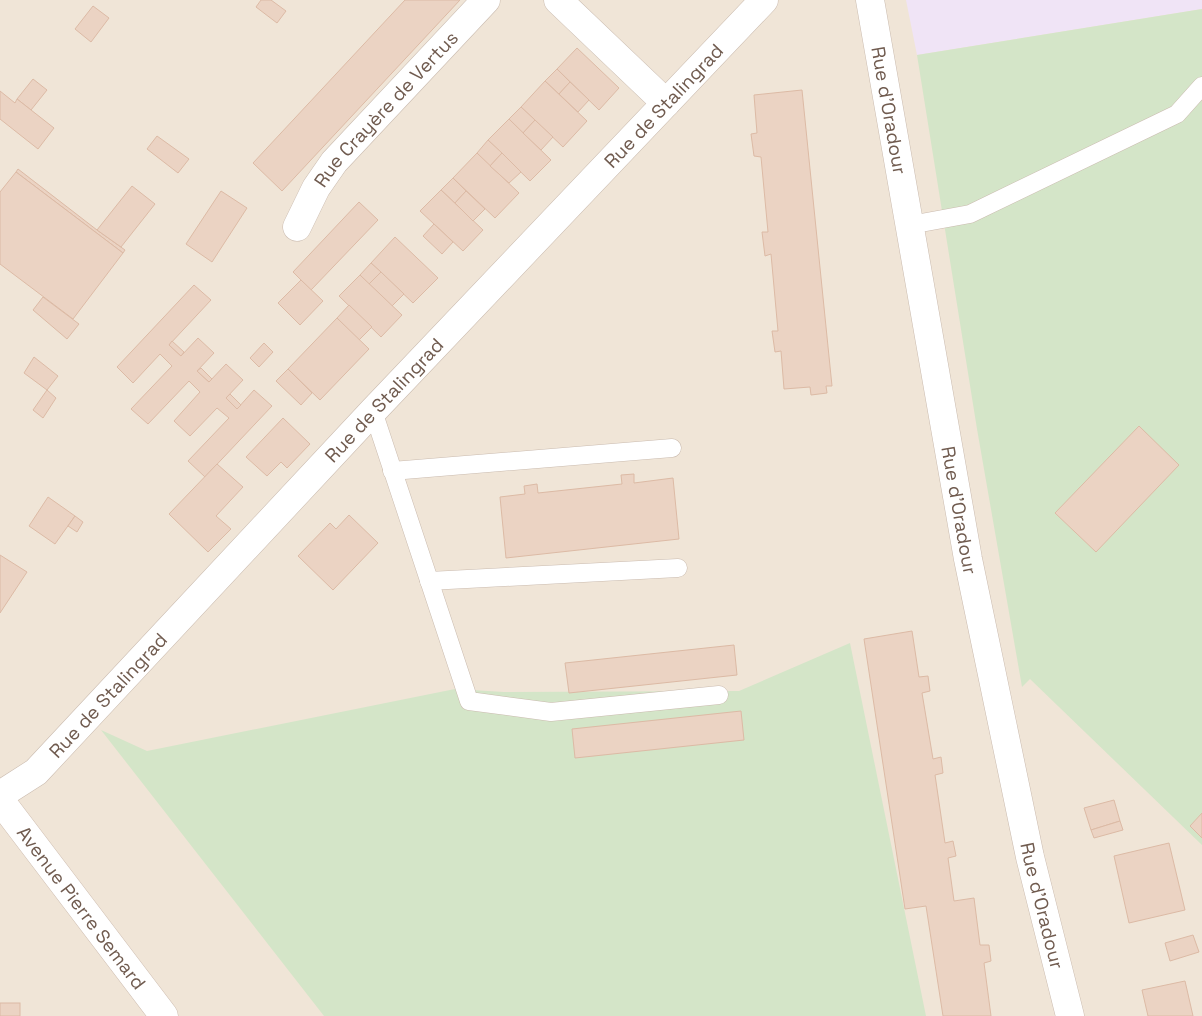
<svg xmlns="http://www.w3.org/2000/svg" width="1202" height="1016" viewBox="0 0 1202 1016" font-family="'Space Grotesk',sans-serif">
  <rect width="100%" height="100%" fill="#faf3e8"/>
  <rect fill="#f0e5d7" x="0" y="0" width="1202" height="1016"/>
  <polygon fill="#f0e4f6" points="906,0 1202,0 1202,9 917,55"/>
  <g fill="#d4e5c8">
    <polygon points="1202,9 1202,845 1030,679 1022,687 977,429 917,55"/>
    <polygon points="850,643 926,1016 324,1016 101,730 147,751 455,689 504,692 739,691"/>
  </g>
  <g fill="#ebd3c3" stroke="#dcbaa5">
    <polygon points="261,0 271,0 286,11 277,23 256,7"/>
    <polygon points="405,0 460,0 282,191 253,163"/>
    <polygon points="93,6 109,18 91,42 75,29"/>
    <polygon points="577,48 619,88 599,110 557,69"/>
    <polygon points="557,69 570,82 559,94 545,81"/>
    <polygon points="33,79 47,90 31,110 17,99"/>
    <polygon points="545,81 587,121 563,147 521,107"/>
    <polygon points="570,82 589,100 578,112 559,94"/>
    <polygon points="802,90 832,386 826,386 827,393 811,395 810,387 784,389 781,351 775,352 772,331 778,331 771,254 765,256 762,232 768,232 761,157 754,156 751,134 757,133 754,95"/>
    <polygon points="0,91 15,103 17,99 54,128 38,149 0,119"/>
    <polygon points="521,107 535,120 523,133 509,119"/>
    <polygon points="509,119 551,160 530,181 488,140"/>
    <polygon points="535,120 553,137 541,150 523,133"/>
    <polygon points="157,136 189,159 178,173 147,149"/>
    <polygon points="488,140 502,153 490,166 477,153"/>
    <polygon points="477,153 519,193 495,218 453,178"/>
    <polygon points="502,153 521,172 509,183 490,166"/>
    <polygon points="18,169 97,230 125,250 123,253 16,172"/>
    <polygon points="16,172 123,253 73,319 0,264 0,192"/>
    <polygon points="453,178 466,191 455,203 441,190"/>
    <polygon points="132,186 155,204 121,247 97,230"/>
    <polygon points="441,190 483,230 463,251 420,211"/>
    <polygon points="221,191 247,208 212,262 186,244"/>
    <polygon points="466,191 485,209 473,221 455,203"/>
    <polygon points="359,202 378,220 311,290 293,272"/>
    <polygon points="434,224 453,242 442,254 423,236"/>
    <polygon points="395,237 438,278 413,303 371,263"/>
    <polygon points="371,263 381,272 369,284 360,275"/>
    <polygon points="381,272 404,294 392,306 369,284"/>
    <polygon points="360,275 402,315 381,337 339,296"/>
    <polygon points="301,280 323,301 300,325 278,303"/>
    <polygon points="194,285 211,300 169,345 181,356 198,338 214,353 197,371 209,382 226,364 243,380 226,398 237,409 254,390 272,406 205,477 188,461 229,418 217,408 190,436 174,421 200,392 189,381 148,424 131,409 172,366 160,354 133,383 117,367"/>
    <polygon points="43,297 79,324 67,339 33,310"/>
    <polygon points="349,305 372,327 359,340 337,318"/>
    <polygon points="337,318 369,349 320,400 288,369"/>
    <polygon points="172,341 184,352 181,356 169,345"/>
    <polygon points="264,343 273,352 259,367 250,358"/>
    <polygon points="34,357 58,376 47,390 24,373"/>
    <polygon points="201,368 212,379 209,382 197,371"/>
    <polygon points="288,369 312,393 301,405 276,381"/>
    <polygon points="47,390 56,398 43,418 33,410"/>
    <polygon points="230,394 241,405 237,409 226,398"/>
    <polygon points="283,418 310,444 287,468 281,462 267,476 246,457"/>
    <polygon points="1139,426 1179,465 1096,552 1055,513"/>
    <polygon points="217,464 243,487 216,516 231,529 208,552 169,514"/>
    <polygon points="634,474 634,483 673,478 679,539 506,558 500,497 525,494 524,486 537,484 538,493 622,484 621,475"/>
    <polygon points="48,497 75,516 55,544 29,526"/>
    <polygon points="349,515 378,543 333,590 298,556 330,523 336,529"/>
    <polygon points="75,516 83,522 77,532 68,526"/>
    <polygon points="0,555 27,572 0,613"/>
    <polygon points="912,631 919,677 928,676 930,691 922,693 933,759 941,757 943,773 935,775 945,843 953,841 956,856 948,858 954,901 974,898 980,945 989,945 991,961 984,963 991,1016 943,1016 926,906 905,909 864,639"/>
    <polygon points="734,645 737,675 569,693 565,663"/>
    <polygon points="741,711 744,740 575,758 572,729"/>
    <polygon points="1114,800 1120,821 1091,830 1084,808"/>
    <polygon points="1202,813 1202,838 1190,826"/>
    <polygon points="1120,821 1123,830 1094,838 1091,830"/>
    <polygon points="1169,843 1185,910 1129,923 1114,856"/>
    <polygon points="1193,935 1199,952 1170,961 1165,943"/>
    <polygon points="1185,981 1193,1016 1148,1016 1142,990"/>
    <rect x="0" y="1003" width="20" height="13"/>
  </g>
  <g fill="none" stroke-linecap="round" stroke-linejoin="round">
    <g stroke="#cabbaf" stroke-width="19">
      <g id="service">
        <polyline points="910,225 970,214 1177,114 1202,86"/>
        <polyline points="373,411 469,701 551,712 719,695"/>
        <polyline points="392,471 672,448"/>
        <polyline points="429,581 678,568"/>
      </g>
    </g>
    <g stroke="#cabbaf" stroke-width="29">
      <g id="minor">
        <polyline points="558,0 666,103"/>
        <path id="s1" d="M 870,0 L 968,559 L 1030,857 L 1070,1016"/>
        <path id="s2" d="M 297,227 L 316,188 L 334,162 L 486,0"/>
        <path id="s3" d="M 0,795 L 36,772 L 373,411 L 764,0"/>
      </g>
    </g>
    <g stroke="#cebdb0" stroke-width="29">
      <g id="secondary">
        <path id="s4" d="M 0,800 L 164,1016"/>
      </g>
    </g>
    <use href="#service" stroke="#fff" stroke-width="18"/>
    <use href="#minor" stroke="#fff" stroke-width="28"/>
    <use href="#secondary" stroke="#fff" stroke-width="28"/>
  </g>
  <g text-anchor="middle" stroke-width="4.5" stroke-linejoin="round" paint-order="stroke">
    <g font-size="19" fill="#705b4f" stroke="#fdf7ed">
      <text dy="7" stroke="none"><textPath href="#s3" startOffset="958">Rue de Stalingrad</textPath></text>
      <text dy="7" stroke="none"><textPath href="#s2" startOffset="149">Rue Crayère de Vertus</textPath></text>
      <text dy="7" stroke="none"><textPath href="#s1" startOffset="112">Rue d'Oradour</textPath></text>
      <text dy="7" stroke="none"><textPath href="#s3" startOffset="552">Rue de Stalingrad</textPath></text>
      <text dy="7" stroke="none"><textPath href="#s1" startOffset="518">Rue d'Oradour</textPath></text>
      <text dy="7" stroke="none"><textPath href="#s3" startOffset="148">Rue de Stalingrad</textPath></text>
      <text dy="7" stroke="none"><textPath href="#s1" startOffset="922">Rue d'Oradour</textPath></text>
      <text dy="7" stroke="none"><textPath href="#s4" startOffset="135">Avenue Pierre Semard</textPath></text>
    </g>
  </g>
</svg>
